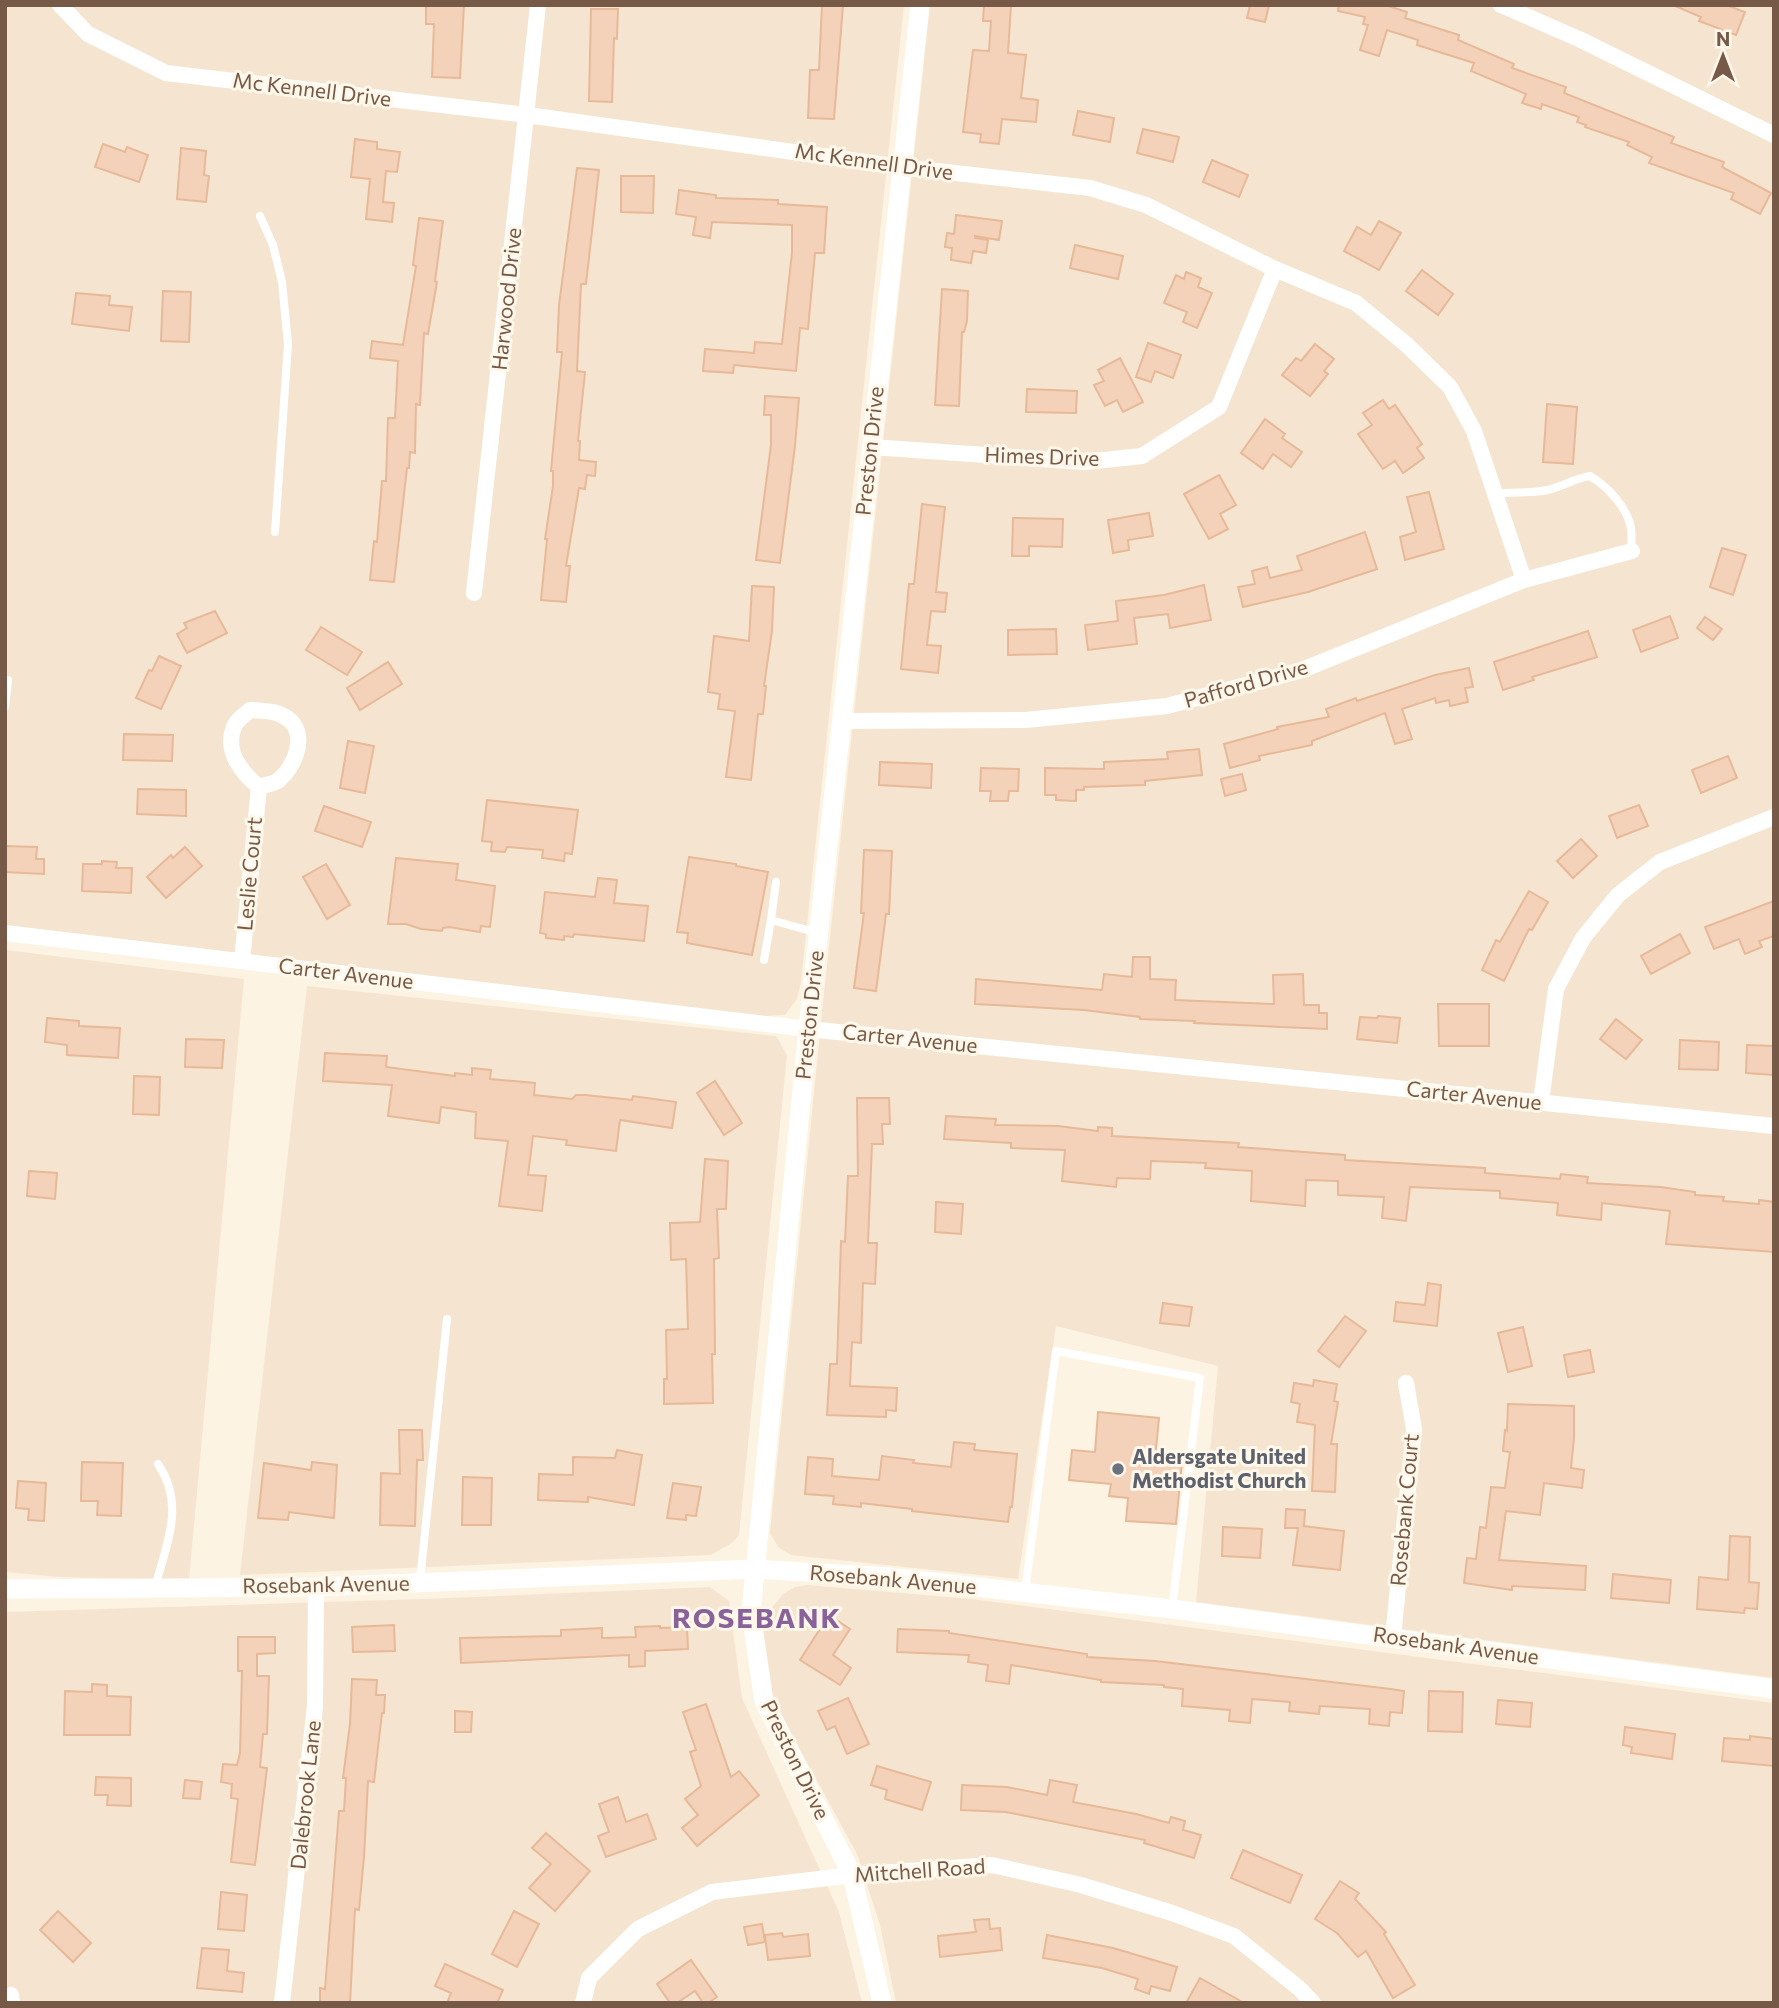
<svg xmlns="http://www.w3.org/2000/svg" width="1779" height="2008" viewBox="0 0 1779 2008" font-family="Commissioner,sans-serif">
  <rect width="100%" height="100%" fill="#fdf3e2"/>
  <g fill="#f5e5d0">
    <polygon points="5,5 904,5 801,982 797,999 785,1015 759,1016 5,925"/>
    <polygon points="930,5 1774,5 1774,1678 1196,1602 1218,1366 1056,1326 1018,1579 791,1555 778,1547 770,1533 822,1012"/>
    <polygon points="5,950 244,979 189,1580 59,1577 5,1572"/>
    <polygon points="307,986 776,1036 787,1055 739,1535 732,1543 711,1555 240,1575"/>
    <polygon points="807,1585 972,1599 1774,1703 1774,2003 896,2003 880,1925 857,1854 768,1691 762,1620 783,1594 795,1587"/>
    <polygon points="710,1587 729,1601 742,1698 839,1912 862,2003 5,2003 5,1612 424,1599"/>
  </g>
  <g fill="#f4d2b9" stroke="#e7b998" stroke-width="2">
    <polygon points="426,5 464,5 460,78 432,77 434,24 426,24"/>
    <polygon points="822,5 843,5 834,119 808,118 810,70 819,70"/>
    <polygon points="984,5 1011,5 1008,53 1026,55 1021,98 1038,100 1036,122 1002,119 999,144 980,142 981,134 963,132 973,50 989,51 991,21 983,21"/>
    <polygon points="1250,5 1269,5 1265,22 1247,18"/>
    <polygon points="1339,5 1385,5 1407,12 1405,18 1459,35 1458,40 1514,64 1512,68 1566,87 1564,93 1674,137 1671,143 1724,162 1722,167 1771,193 1760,214 1731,199 1734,193 1649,163 1652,157 1627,145 1629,142 1585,127 1586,125 1577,122 1579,117 1542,104 1541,109 1522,103 1526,94 1471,71 1474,63 1417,45 1418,40 1387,30 1379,56 1360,50 1368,25 1363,24 1365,17 1338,11"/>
    <polygon points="1673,5 1726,5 1745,12 1736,35 1699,21 1701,17"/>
    <polygon points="591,9 618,9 617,39 614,38 612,102 589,101"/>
    <polygon points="1078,111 1114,118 1110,142 1073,135"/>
    <polygon points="1143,129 1179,137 1173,162 1137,153"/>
    <polygon points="355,139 377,142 377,149 400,152 397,172 386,171 383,202 394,203 392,222 366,219 370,179 351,177"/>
    <polygon points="103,144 125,152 127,147 148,155 139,182 95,167"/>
    <polygon points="181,148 206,151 204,175 209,176 206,202 177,199"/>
    <polygon points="1212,160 1248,175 1239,197 1203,182"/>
    <polygon points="577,168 599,170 586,284 581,284 577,371 585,372 578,441 580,441 579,460 596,462 595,476 587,475 585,489 579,488 566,566 570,566 566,602 541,600 547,539 545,539 553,486 553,471 551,471 562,352 557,352 559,305"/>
    <polygon points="621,176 654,176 653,213 621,212"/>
    <polygon points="679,190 716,195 716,198 778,200 778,204 827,207 824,253 815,253 808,329 800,328 796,371 734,365 733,373 703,371 705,349 754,353 755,342 782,344 792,252 792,225 712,222 710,238 693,235 696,217 676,214"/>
    <polygon points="956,215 1002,221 999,240 975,236 975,238 988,240 986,253 973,251 971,263 951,260 952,248 945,247 947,233 954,234"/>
    <polygon points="419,218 443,221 435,281 437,282 428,334 424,333 420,405 416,404 415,453 410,452 409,468 407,468 394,582 370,580 374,541 377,542 382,481 386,481 388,418 395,418 398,361 370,358 372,341 403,345 416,266 413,265"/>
    <polygon points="1379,221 1401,233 1379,270 1344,251 1357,227 1371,235"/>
    <polygon points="1075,245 1123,256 1118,279 1070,268"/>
    <polygon points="1422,270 1453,294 1438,315 1406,291"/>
    <polygon points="1186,272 1201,278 1198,287 1212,293 1197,328 1183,322 1187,312 1164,303 1176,275 1184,279"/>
    <polygon points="942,289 968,291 967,321 964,332 962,332 959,406 935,405"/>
    <polygon points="163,291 191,292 189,342 161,341"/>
    <polygon points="76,293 110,296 109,305 132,307 129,331 72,324"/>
    <polygon points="1148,343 1181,355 1173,378 1155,371 1151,382 1136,377"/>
    <polygon points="1315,344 1334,359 1324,371 1328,374 1310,396 1282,375 1296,358 1301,361"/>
    <polygon points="1120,358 1143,402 1123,412 1117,400 1105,406 1094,385 1104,381 1098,370"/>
    <polygon points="1027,389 1077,391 1076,413 1026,412"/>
    <polygon points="765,396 799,398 795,446 780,563 756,560 771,445 771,415 764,415"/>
    <polygon points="1383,400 1389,409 1395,405 1422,444 1417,448 1424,458 1403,473 1395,461 1383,469 1358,434 1372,425 1363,413"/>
    <polygon points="1547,404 1577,407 1573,464 1543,462"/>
    <polygon points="1265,419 1285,434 1282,438 1302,452 1291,467 1273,454 1263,469 1241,453"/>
    <polygon points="1219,475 1236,505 1220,514 1228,529 1209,539 1184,494"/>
    <polygon points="1429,492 1444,549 1405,560 1400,537 1416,532 1407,497"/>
    <polygon points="922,504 945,507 936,592 947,593 945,612 931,611 927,645 941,646 938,673 901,669 909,584 914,584"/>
    <polygon points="1149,513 1153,536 1128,540 1129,550 1113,553 1108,520"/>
    <polygon points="1013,518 1063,519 1062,547 1029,546 1029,556 1012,556"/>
    <polygon points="1365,532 1377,569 1308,592 1243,607 1238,587 1255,584 1252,571 1267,567 1270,578 1302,570 1297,556"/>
    <polygon points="1722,548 1746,555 1733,595 1710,587"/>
    <polygon points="1204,585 1211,620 1170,628 1168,614 1134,618 1137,644 1088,650 1085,625 1118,621 1116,601 1164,595"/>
    <polygon points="752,586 774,587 772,631 764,686 766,686 763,714 758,714 751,780 726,777 735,711 718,709 720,694 708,692 714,636 749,641"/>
    <polygon points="215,611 227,633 187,653 177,634 187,628 184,623"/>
    <polygon points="1670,616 1678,638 1641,652 1633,630"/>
    <polygon points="1705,617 1722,629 1713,640 1697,628"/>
    <polygon points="321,627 362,652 347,675 306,650"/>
    <polygon points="1056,629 1057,654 1008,655 1008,630"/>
    <polygon points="1588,631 1597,657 1532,677 1534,680 1503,690 1494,662"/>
    <polygon points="159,656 181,666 161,709 136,698 149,670 152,671"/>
    <polygon points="388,662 402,684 360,710 347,688"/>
    <polygon points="1469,668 1473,687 1465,688 1468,702 1450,706 1449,700 1436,703 1435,698 1402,709 1412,739 1395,744 1385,713 1312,741 1312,745 1259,756 1260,760 1230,768 1224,744 1278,729 1277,727 1329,717 1326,709 1356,698 1357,701 1435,675"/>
    <polygon points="124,734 173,735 172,761 123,760"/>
    <polygon points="348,741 374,746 365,793 340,788"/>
    <polygon points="1199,749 1202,775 1145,781 1145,785 1084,787 1084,790 1076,790 1076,801 1056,800 1056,795 1045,795 1045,768 1104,769 1104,762 1168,759 1167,752"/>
    <polygon points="1728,756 1737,778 1701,793 1692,770"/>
    <polygon points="880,762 932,764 931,788 879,785"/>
    <polygon points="981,768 1019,769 1018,791 1009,791 1008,801 990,801 991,791 980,791"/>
    <polygon points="1242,774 1246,790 1225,796 1221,779"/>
    <polygon points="138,789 186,790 186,816 137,814"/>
    <polygon points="487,800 578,810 572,854 565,853 564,861 542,858 543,850 507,847 505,852 491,851 492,842 482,841"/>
    <polygon points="1639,805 1648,826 1617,838 1609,816"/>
    <polygon points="324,806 371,822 362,847 315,831"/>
    <polygon points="1581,839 1597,856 1573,878 1557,861"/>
    <polygon points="5,846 37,847 36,859 44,859 44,874 5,872"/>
    <polygon points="185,847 202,866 166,898 147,877 171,855 173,858"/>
    <polygon points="864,850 892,851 889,914 886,914 876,991 854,988 864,913 861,913"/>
    <polygon points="689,857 736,864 736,866 768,872 752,955 687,943 688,933 677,932"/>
    <polygon points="396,858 458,864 456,880 495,886 490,927 481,926 480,932 449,927 443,928 442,931 421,929 406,924 388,924"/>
    <polygon points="102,861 117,862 116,868 132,868 131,893 82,891 83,864 102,864"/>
    <polygon points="326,864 350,905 327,919 303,877"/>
    <polygon points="598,878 617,880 614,903 648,906 644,941 574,934 573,937 564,936 564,940 546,938 546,934 540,933 545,892 595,897"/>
    <polygon points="1529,891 1548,902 1532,930 1529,929 1504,981 1482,970 1496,940 1500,942"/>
    <polygon points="1774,901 1774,936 1759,941 1762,947 1745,954 1739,939 1714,949 1705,927"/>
    <polygon points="1680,934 1690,953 1651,974 1641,956"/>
    <polygon points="1133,957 1150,957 1150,979 1176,980 1175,1000 1274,1004 1273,975 1303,974 1304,1005 1319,1005 1319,1013 1327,1013 1327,1029 1194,1023 1195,1021 1140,1019 1140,1017 1084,1010 975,1004 976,979 1102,990 1104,974 1132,977"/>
    <polygon points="1438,1004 1489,1004 1489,1046 1439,1046"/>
    <polygon points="1378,1016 1400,1018 1397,1043 1357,1039 1360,1017 1377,1018"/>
    <polygon points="47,1018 79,1021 79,1026 120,1028 118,1058 67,1055 67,1045 45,1042"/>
    <polygon points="1616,1019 1642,1040 1626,1059 1600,1039"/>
    <polygon points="186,1039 224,1040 222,1068 185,1067"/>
    <polygon points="1680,1040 1719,1042 1718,1070 1679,1069"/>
    <polygon points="1747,1045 1774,1046 1774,1075 1746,1073"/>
    <polygon points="325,1053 387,1056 386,1067 455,1076 455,1073 472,1075 472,1068 491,1070 490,1079 535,1083 534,1095 572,1099 576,1095 585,1095 632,1100 633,1096 676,1102 672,1128 620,1120 616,1151 566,1145 567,1140 533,1136 528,1175 546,1176 542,1211 499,1206 508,1141 475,1138 476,1112 441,1107 439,1123 388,1116 392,1085 323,1081"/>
    <polygon points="134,1076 160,1077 159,1115 133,1114"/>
    <polygon points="715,1081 742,1123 724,1135 697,1093"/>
    <polygon points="857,1098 889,1098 890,1124 882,1124 883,1144 872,1144 868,1243 877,1243 875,1284 863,1283 861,1343 852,1342 850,1386 897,1388 896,1411 886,1410 886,1417 827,1415 830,1364 837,1364 841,1241 845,1242 848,1176 858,1176"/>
    <polygon points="946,1116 996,1119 995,1125 1058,1126 1098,1131 1098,1127 1112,1128 1112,1136 1239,1143 1238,1147 1345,1155 1345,1160 1485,1168 1485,1173 1560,1179 1561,1174 1588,1177 1587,1183 1661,1187 1695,1192 1695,1195 1724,1197 1723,1201 1759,1204 1759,1200 1774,1202 1774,1252 1666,1244 1670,1211 1602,1203 1601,1220 1557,1215 1558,1203 1500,1198 1500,1191 1410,1187 1406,1221 1382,1218 1384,1197 1338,1195 1338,1181 1306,1180 1305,1206 1251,1201 1252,1171 1205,1168 1206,1163 1151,1161 1150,1179 1117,1178 1116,1187 1062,1181 1065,1150 1011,1148 1011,1143 944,1139"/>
    <polygon points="705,1159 728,1161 726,1209 717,1209 719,1258 714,1259 715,1354 712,1354 713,1403 664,1404 664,1379 667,1379 666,1330 688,1329 686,1259 671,1260 670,1223 700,1222"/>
    <polygon points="29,1171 57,1173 55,1199 27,1196"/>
    <polygon points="936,1202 963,1204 961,1234 935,1232"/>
    <polygon points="1428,1283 1441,1285 1437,1326 1394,1321 1396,1302 1425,1305"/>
    <polygon points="1163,1303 1192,1307 1189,1326 1160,1323"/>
    <polygon points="1345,1316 1366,1331 1339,1367 1318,1351"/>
    <polygon points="1523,1327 1532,1366 1508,1372 1498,1333"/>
    <polygon points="1590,1350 1594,1372 1568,1377 1564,1355"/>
    <polygon points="1314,1380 1337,1384 1334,1401 1338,1402 1331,1444 1337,1444 1335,1492 1312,1491 1315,1425 1297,1422 1300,1404 1291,1402 1294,1383 1313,1386"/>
    <polygon points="1508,1404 1574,1406 1574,1438 1571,1468 1584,1470 1582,1488 1544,1483 1540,1515 1506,1511 1499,1560 1586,1566 1585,1590 1512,1586 1512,1590 1464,1583 1467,1558 1476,1559 1480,1527 1486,1528 1491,1487 1505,1488 1510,1452 1503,1451 1505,1430 1507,1431"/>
    <polygon points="1098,1412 1159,1418 1155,1460 1182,1463 1176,1524 1126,1521 1128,1498 1109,1496 1111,1484 1069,1480 1072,1450 1095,1452"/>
    <polygon points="399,1430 422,1430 423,1460 417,1460 415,1526 380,1525 381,1473 400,1474"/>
    <polygon points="954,1442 975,1444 974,1450 1017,1454 1012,1507 1010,1507 1008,1522 912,1511 912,1509 861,1503 861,1507 833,1504 834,1496 805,1494 808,1457 833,1459 832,1476 879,1480 882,1456 914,1460 913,1463 951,1467"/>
    <polygon points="617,1450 642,1455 634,1505 588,1497 588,1502 538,1500 539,1474 573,1475 573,1457 615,1458"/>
    <polygon points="82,1462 123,1463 121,1516 97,1515 98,1501 81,1501"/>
    <polygon points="312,1462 337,1465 334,1518 289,1512 288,1520 258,1518 264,1463 311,1470"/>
    <polygon points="463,1477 492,1478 491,1525 462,1525"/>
    <polygon points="18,1481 46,1483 44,1521 28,1520 29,1509 16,1508"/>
    <polygon points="673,1483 701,1487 696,1516 686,1515 686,1520 667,1518"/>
    <polygon points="1286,1509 1305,1510 1304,1526 1344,1531 1340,1570 1293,1565 1298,1528 1285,1528"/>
    <polygon points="1223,1527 1262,1529 1260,1558 1222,1556"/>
    <polygon points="1730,1536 1750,1537 1749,1582 1759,1583 1757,1609 1745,1608 1744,1613 1697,1609 1699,1577 1728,1580"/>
    <polygon points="1613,1574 1671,1580 1669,1603 1611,1598"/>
    <polygon points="829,1615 850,1629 833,1655 851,1668 840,1685 800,1660"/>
    <polygon points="394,1625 395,1651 353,1652 352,1627"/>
    <polygon points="660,1626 660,1628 687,1627 688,1649 645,1651 645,1666 629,1667 629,1655 461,1663 460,1638 561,1636 561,1630 602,1628 602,1638 636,1637 635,1627"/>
    <polygon points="898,1629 949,1631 949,1633 1087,1654 1087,1657 1155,1661 1391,1689 1404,1691 1402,1713 1390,1712 1389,1726 1369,1724 1370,1709 1320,1706 1319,1714 1289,1711 1290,1702 1252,1699 1250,1723 1229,1721 1230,1710 1182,1706 1183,1689 1164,1687 1164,1685 1101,1682 1101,1680 1011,1665 1009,1684 986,1681 988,1665 968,1662 969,1655 897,1652"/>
    <polygon points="238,1637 275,1637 275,1653 257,1654 257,1676 269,1676 267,1734 263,1734 260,1767 267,1768 255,1865 231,1862 238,1799 231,1798 232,1784 221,1782 223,1764 237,1765 240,1753 242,1671 238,1671"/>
    <polygon points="352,1679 377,1680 376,1695 385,1695 384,1713 382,1713 374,1782 368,1781 364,1857 359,1910 355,1909 350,2003 320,2003 320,1988 325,1989 339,1811 344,1811 346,1778 343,1778 350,1724"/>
    <polygon points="92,1684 107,1685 107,1696 131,1697 130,1735 64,1735 65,1691 92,1692"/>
    <polygon points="1429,1691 1463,1692 1462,1732 1428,1731"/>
    <polygon points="848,1698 869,1744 847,1754 835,1726 827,1730 818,1711"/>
    <polygon points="1498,1700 1532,1703 1530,1727 1496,1724"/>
    <polygon points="706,1704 731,1777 739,1771 759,1795 697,1846 682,1828 698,1815 685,1799 701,1786 690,1752 696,1750 683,1712"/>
    <polygon points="455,1711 472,1712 471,1732 455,1732"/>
    <polygon points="1625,1727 1675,1734 1672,1759 1631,1753 1632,1747 1623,1745"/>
    <polygon points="1750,1736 1774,1739 1774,1766 1722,1761 1724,1738 1750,1740"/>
    <polygon points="877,1766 931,1782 922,1810 885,1799 887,1790 871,1785"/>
    <polygon points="96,1777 131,1778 131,1806 107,1805 108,1795 95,1795"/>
    <polygon points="185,1780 202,1782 200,1799 183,1798"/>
    <polygon points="1050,1780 1077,1785 1073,1802 1136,1814 1169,1823 1171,1817 1185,1821 1183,1830 1201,1835 1194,1858 1144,1843 1145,1840 1006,1812 961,1810 962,1785 1007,1787 1047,1795"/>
    <polygon points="618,1797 626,1822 647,1814 656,1839 606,1857 598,1836 609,1832 599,1804"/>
    <polygon points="546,1833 590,1871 555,1911 529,1888 551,1864 532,1848"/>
    <polygon points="1243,1850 1302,1875 1290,1903 1231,1878"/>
    <polygon points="1340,1881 1359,1893 1355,1899 1386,1932 1384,1934 1415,1985 1393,1998 1366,1951 1358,1957 1337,1933 1315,1919"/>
    <polygon points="221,1892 247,1895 244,1931 218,1929"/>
    <polygon points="58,1911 91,1943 73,1962 40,1930"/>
    <polygon points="514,1911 539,1924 517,1967 492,1954"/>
    <polygon points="989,1919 990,1929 1000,1928 1002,1950 940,1957 938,1936 976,1932 974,1920"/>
    <polygon points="762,1924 765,1942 748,1945 744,1927"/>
    <polygon points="782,1933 783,1937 808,1934 810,1956 768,1960 765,1935"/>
    <polygon points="1047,1935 1113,1948 1177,1967 1170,1991 1151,1986 1149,1994 1135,1989 1138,1979 1102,1968 1043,1958"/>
    <polygon points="202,1948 229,1950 227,1971 244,1973 242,1992 197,1988"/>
    <polygon points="691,1960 717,1997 708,2003 703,2003 695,1991 677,2003 670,2003 657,1984"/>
    <polygon points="445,1964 503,1990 497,2003 447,2003 451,1993 435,1986"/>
    <polygon points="1200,1978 1244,2003 1186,2003"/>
  </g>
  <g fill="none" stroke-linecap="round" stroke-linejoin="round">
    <g stroke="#fff" stroke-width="8">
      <polyline points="260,216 273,245 282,282 288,344 275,532"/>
      <path d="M 1495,494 C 1512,491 1531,494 1547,490 C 1562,487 1575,478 1590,476 C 1607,486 1627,507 1631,528 C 1632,535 1631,543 1632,551"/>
      <polyline points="5,707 8,680"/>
      <polyline points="776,882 771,920 818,933"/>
      <polyline points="764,960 771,920"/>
      <polyline points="420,1581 447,1319"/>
      <path d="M 155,1588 C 166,1544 186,1505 158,1464"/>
      <polyline points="1025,1592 1056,1351 1200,1378 1172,1609"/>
    </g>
    <g stroke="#fff" stroke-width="16">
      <polyline points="60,5 88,34 166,73 527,115 901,167 1090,188 1146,205 1275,269 1356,303 1407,345 1450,387 1474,431 1524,580"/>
      <polyline points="1501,5 1579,39 1774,135"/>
      <polyline points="871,447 1085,462 1142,456 1219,407 1275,269"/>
      <polyline points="474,593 538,5"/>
      <path d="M 250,710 C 263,711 275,710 287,718 C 309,733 295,766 279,780 C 274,784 265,785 259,787 C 242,773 224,751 234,727 C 236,720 245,715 250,710 Z"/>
      <polyline points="841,721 1026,720 1167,706 1302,670 1524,580 1632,551"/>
      <polyline points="5,933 808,1029 1774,1126"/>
      <polyline points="242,961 259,787"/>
      <polyline points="1541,1102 1556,989 1583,938 1618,895 1660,862 1774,817"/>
      <polyline points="1393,1637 1414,1429 1406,1383"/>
      <polyline points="11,1995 12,2003"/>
      <polyline points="282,2003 315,1706 316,1587"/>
      <polyline points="583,2003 589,1978 638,1929 712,1892 852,1875 992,1865 1081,1885 1172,1913 1234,1936 1300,1989 1313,2003"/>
    </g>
    <g stroke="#fff" stroke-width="19">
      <polyline points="5,1589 316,1587 754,1569 889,1577 1172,1609 1774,1689"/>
      <polyline points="882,2003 852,1875 764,1701 751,1613 808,1029 920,5"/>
    </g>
  </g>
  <circle fill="#6b7280" stroke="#fff7e9" stroke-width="2.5" cx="1118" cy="1469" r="7"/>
  <g text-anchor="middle" stroke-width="6" stroke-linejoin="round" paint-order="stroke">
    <g font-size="21" fill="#765947" stroke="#fff7e9">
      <text transform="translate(312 90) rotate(7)" y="7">Mc Kennell Drive</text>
      <text transform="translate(874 162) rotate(8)" y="7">Mc Kennell Drive</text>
      <text transform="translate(507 299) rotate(-84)" y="7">Harwood Drive</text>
      <text transform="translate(870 451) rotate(-84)" y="7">Preston Drive</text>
      <text transform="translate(1042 457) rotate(2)" y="7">Himes Drive</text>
      <text transform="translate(1246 684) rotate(-16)" y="7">Pafford Drive</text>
      <text transform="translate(250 874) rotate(-85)" y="7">Leslie Court</text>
      <text transform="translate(346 974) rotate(7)" y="7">Carter Avenue</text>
      <text transform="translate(810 1015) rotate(-84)" y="7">Preston Drive</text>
      <text transform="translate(910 1039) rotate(6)" y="7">Carter Avenue</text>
      <text transform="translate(1474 1096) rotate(6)" y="7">Carter Avenue</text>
      <text transform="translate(1405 1510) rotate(-85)" y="7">Rosebank Court</text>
      <text transform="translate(893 1580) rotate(5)" y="7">Rosebank Avenue</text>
      <text transform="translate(326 1585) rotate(-1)" y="7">Rosebank Avenue</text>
      <text transform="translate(1456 1646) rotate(8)" y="7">Rosebank Avenue</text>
      <text transform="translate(795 1760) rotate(64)" y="7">Preston Drive</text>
      <text transform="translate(306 1795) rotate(-84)" y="7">Dalebrook Lane</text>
      <text transform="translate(920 1871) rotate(-4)" y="7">Mitchell Road</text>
    </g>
    <g font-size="21" font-weight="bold" fill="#5b616d" stroke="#fff7e9" text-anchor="start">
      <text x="1132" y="1464">Aldersgate United<tspan x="1132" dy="24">Methodist Church</tspan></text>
    </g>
    <g font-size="28" font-weight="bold" letter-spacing="2" fill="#89629a" stroke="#fff7e9">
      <text x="757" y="1628">ROSEBANK</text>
    </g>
  </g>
  <rect width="1779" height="2008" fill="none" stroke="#765947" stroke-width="14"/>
  <g transform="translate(1723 56)" stroke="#fff7e9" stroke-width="5" paint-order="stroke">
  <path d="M0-5L12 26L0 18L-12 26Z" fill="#765947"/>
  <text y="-10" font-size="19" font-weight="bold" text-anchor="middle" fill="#765947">N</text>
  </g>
</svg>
